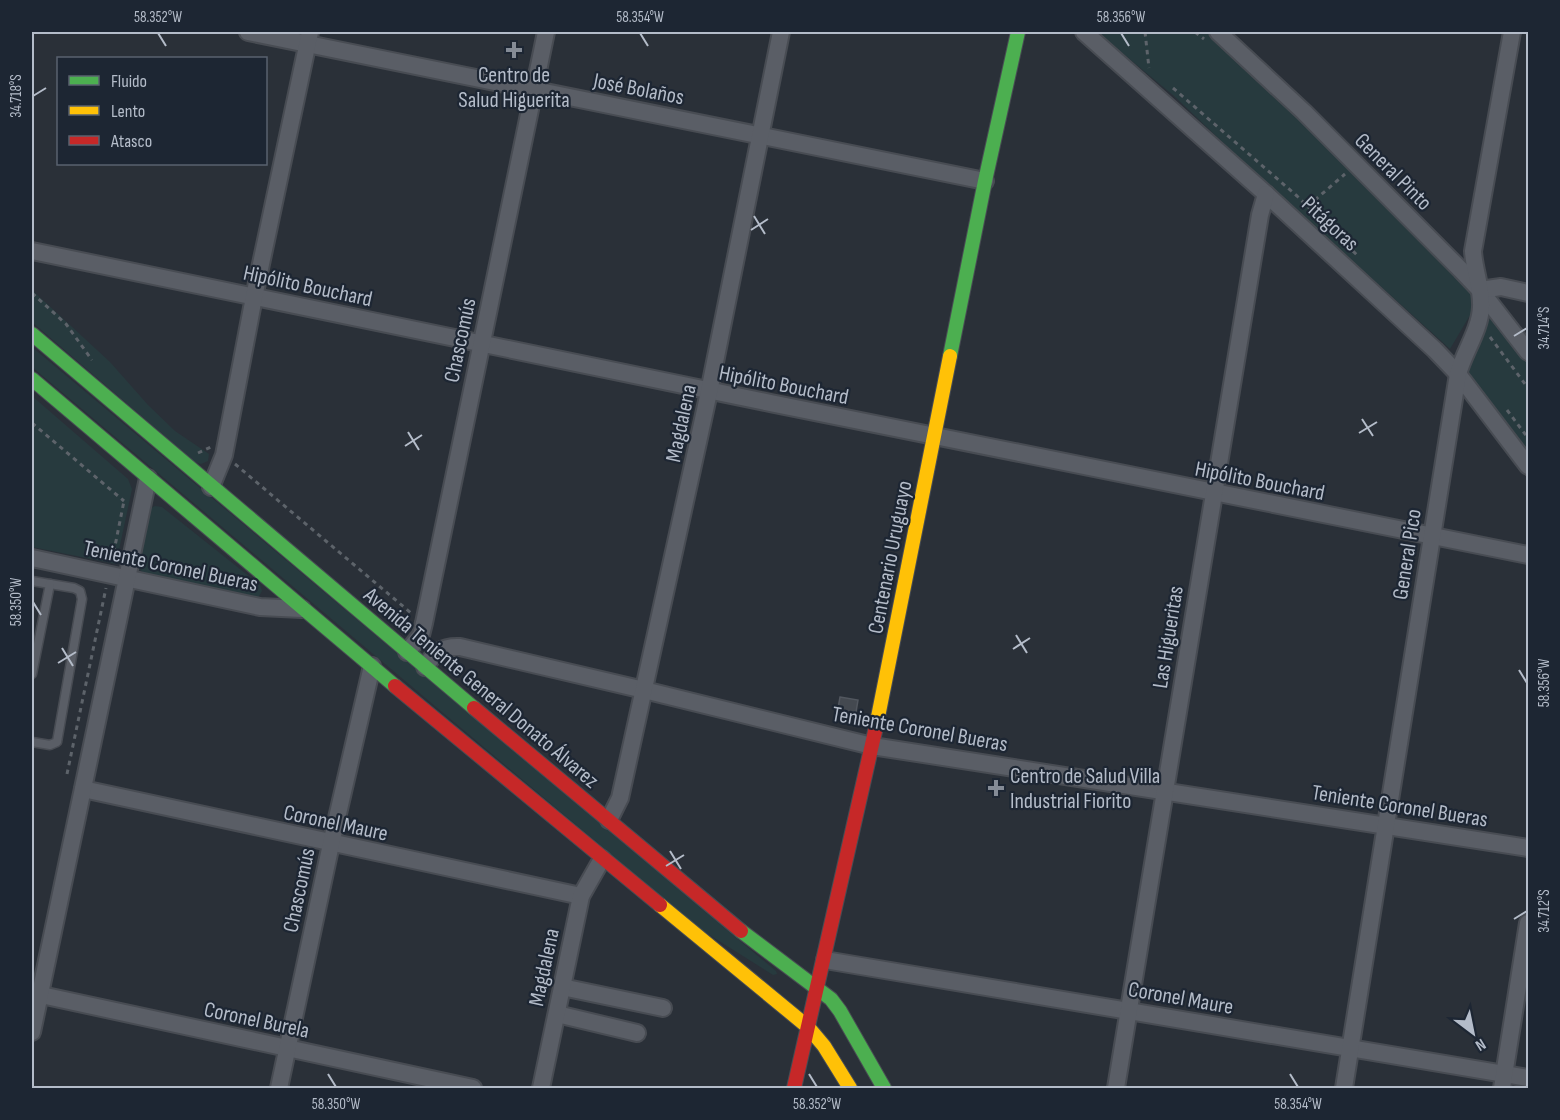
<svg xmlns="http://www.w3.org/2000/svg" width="1560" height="1120" viewBox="0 0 1560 1120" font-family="'Sofia Sans Condensed',sans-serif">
  <rect width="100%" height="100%" fill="#2a3038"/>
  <g fill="#273a3e">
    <polygon points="1097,32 1209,32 1277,95 1474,295 1476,305 1450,349 1253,171 1174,96"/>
    <polygon points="32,290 110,362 148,405 175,431 209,454 208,461 201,464 195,462 32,322"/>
    <polygon points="1493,318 1528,359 1528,455 1466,377 1465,369 1489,320"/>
    <polygon points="32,347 776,971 777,974 773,975 700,929 32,367"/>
    <polygon points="32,396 128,479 132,489 116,564 32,547"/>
    <polygon points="155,506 162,507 260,585 262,591 258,598 146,575 139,569 136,561 151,508"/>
  </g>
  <polygon fill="#444950" stroke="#52575f" stroke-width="1.5" points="840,697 858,700 856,712 848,717 837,714"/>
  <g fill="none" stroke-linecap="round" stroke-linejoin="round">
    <g stroke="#484c53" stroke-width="11">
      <g id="lane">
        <polyline points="32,581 74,588 80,591 82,599 57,742 50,745 32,742"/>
        <polyline points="32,674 50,584"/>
      </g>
    </g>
    <g stroke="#484c53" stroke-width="20">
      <g id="street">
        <polyline points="248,32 985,181"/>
        <polyline points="1084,32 1266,194 1435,350 1458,374 1528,466"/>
        <polyline points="1218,32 1304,112 1461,270 1480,290 1528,352"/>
        <path d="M 32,251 C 530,354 1029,457 1528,555"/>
        <polyline points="1480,290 1501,287 1528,293"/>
        <polyline points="211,487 224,455 254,297 310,32"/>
        <polyline points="32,558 260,607 302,609"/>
        <polyline points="407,652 421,635 424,623 546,32"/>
        <path d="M 425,667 C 434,653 442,646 460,647 L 644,690 L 872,746 L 1528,848"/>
        <polyline points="83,789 581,896"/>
        <polyline points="609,820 620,798 709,392 781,32"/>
        <polyline points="825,960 1528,1078"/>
        <polyline points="562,987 663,1008"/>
        <polyline points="32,993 473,1088"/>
        <polyline points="557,1014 637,1033"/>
        <polyline points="32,1032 148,478"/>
        <polyline points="279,1088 331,844 372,666"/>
        <polyline points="541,1088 581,896 602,859"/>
        <polyline points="1116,1088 1260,215 1266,194"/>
        <path d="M 1344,1088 L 1458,374 C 1464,352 1480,330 1481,307 C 1482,288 1474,270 1473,251 L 1512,32"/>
        <polyline points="1502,1088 1528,923"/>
      </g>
    </g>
    <g stroke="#484c53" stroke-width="16">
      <g id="fast">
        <polyline points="32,334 474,708"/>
        <polyline points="950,356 985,181 1018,32"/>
        <polyline points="32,379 395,686"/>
        <polyline points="741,931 831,999 840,1011 884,1088"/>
      </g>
    </g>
    <g stroke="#484c53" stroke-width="16">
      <g id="slow">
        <polyline points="876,727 950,356"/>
        <polyline points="660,905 808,1027 824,1046 850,1088"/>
      </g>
    </g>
    <g stroke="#484c53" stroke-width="16">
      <g id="jam">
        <polyline points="395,686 660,905"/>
        <polyline points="474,708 741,931"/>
        <polyline points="794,1088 876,727"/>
      </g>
    </g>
    <g stroke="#5d636a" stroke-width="3" stroke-dasharray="4.5 4.5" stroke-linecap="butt">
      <polyline points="1145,32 1149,68"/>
      <polyline points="1195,32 1204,39"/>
      <polyline points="1173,88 1297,196 1359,257"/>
      <polyline points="1308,206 1345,174"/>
      <polyline points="32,293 66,324 92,360"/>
      <polyline points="1490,337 1528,388"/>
      <polyline points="1507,410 1528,438"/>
      <polyline points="32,423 124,501"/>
      <polyline points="198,453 211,447"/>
      <polyline points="235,464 411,613"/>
      <polyline points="112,561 124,501"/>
      <polyline points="67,774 106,588"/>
    </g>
    <use href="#lane" stroke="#5a5e66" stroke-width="8"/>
    <use href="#street" stroke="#5a5e66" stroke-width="16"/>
    <use href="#fast" stroke="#4caf50" stroke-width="14"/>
    <use href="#slow" stroke="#ffc107" stroke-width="14"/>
    <use href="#jam" stroke="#c62828" stroke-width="14"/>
  </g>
  <path fill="none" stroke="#b4bcc9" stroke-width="2" d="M 158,33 L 166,46M 640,33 L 648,46M 1121,33 L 1129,46M 33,96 L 46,88M 754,216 L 765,234M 751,230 L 768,219M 1514,336 L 1527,328M 1362,419 L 1373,436M 408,432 L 419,450M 1359,433 L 1377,422M 405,446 L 422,435M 33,602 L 41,615M 1016,635 L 1027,653M 62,648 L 73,666M 1013,649 L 1030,638M 58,663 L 76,652M 1519,670 L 1527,683M 670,851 L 681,869M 666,866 L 684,855M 1514,919 L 1527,911M 328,1074 L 336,1087M 809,1074 L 817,1087M 1290,1074 L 1298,1087"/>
  <g fill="#848b96" stroke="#1d2633" stroke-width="2">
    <path d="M511 41h6v6h6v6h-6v6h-6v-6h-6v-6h6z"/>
    <path d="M993 779h6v6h6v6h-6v6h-6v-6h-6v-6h6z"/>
  </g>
  <g text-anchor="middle" stroke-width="4.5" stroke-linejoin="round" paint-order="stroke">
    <g font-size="22" fill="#b4bcc9" stroke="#1d2633">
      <text x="514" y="82">Centro de<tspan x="514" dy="25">Salud Higuerita</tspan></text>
      <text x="1010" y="783" text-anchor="start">Centro de Salud Villa<tspan x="1010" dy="25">Industrial Fiorito</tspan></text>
    </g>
    <g font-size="22" fill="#b4bcc9" stroke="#1d2633">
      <text transform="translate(639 88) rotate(11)" y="8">José Bolaños</text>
      <text transform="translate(1394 171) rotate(45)" y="8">General Pinto</text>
      <text transform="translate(1331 223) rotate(43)" y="8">Pitágoras</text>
      <text transform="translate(308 285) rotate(12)" y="8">Hipólito Bouchard</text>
      <text transform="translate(459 340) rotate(-78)" y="8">Chascomús</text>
      <text transform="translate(784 384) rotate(11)" y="8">Hipólito Bouchard</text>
      <text transform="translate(680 423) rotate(-78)" y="8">Magdalena</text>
      <text transform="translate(1260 480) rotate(11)" y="8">Hipólito Bouchard</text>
      <text transform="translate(1406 554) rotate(-81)" y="8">General Pico</text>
      <text transform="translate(889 557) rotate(-79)" y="8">Centenario Uruguayo</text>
      <text transform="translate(171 565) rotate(12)" y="8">Teniente Coronel Bueras</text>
      <text transform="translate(1167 637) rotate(-81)" y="8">Las Higueritas</text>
      <text transform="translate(482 687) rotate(40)" y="8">Avenida Teniente General Donato Álvarez</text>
      <text transform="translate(920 728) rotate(10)" y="8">Teniente Coronel Bueras</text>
      <text transform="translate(1400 805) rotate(9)" y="8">Teniente Coronel Bueras</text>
      <text transform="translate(336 822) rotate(12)" y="8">Coronel Maure</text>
      <text transform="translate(298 890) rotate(-78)" y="8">Chascomús</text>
      <text transform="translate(543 967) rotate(-78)" y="8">Magdalena</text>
      <text transform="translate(1181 997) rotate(10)" y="8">Coronel Maure</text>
      <text transform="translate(257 1019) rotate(12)" y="8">Coronel Burela</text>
    </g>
  </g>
  <rect width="1560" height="1120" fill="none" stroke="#1d2633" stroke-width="66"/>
  <rect x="57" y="57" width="210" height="108" fill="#1d2633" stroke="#59626f" stroke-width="1.5"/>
  <rect x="69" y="76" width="30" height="9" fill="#4caf50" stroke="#59626f" stroke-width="1.5"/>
  <text x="111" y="87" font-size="18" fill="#b4bcc9">Fluido</text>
  <rect x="69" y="106" width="30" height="9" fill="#ffc107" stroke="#59626f" stroke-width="1.5"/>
  <text x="111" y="117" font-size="18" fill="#b4bcc9">Lento</text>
  <rect x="69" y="136" width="30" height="9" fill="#c62828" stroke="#59626f" stroke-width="1.5"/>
  <text x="111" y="147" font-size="18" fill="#b4bcc9">Atasco</text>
  <g transform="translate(1473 1033) rotate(148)" stroke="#1d2633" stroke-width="4.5" paint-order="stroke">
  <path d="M0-4.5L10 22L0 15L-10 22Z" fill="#b4bcc9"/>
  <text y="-9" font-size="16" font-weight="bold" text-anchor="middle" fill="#b4bcc9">N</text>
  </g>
  <rect x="33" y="33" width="1494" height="1054" fill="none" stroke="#b4bcc9" stroke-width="2"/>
  <g font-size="15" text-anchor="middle" fill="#b4bcc9">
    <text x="158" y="22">58.352°W</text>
    <text x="640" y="22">58.354°W</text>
    <text x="1121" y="22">58.356°W</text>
    <text transform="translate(16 96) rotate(-90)" y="5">34.718°S</text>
    <text transform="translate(1544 328) rotate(-90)" y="5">34.714°S</text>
    <text transform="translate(16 602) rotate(-90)" y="5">58.350°W</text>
    <text transform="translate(1544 683) rotate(-90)" y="5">58.356°W</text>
    <text transform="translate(1544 911) rotate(-90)" y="5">34.712°S</text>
    <text x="336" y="1109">58.350°W</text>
    <text x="817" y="1109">58.352°W</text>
    <text x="1298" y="1109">58.354°W</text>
  </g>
</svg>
